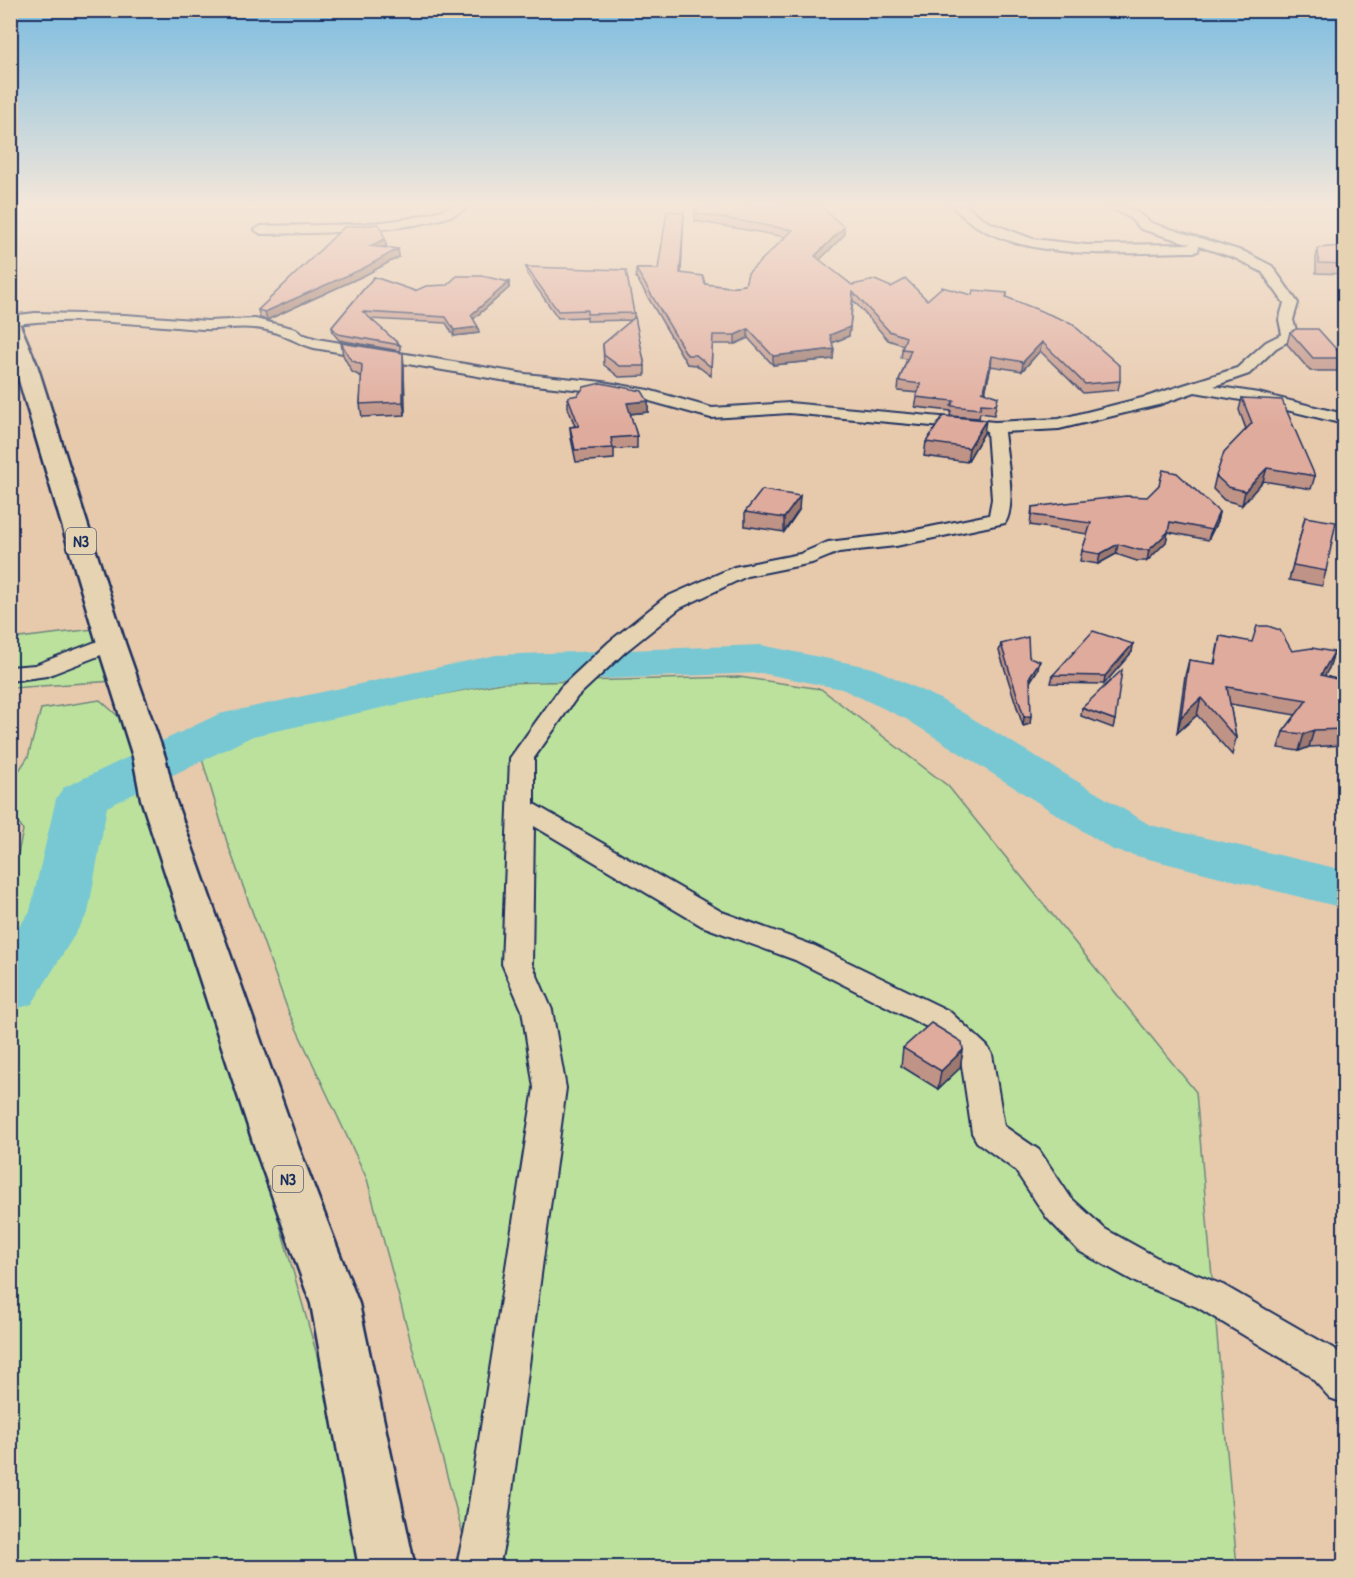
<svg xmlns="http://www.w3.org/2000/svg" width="1355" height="1578" viewBox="0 0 1355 1578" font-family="'Patrick Hand',sans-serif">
  <rect width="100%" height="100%" fill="#e7c9ac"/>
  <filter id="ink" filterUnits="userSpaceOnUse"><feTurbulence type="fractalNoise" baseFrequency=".0167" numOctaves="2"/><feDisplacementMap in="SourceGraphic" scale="12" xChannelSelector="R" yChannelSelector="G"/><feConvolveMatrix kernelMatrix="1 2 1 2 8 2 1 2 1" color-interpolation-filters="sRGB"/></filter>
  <g filter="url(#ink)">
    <g fill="#bce19c" stroke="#6c887d" stroke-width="1.5">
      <polygon points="102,628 114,681 11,688 11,639"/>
      <polygon points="739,677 821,689 948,786 1196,1092 1237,1567 465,1567 463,1535 367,1179 289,1013 227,842 202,759 265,728 501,683"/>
      <polygon points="100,700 157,751 266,1176 340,1436 360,1567 11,1567 10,865 18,854 23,830 11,813 10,784 28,757 41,709"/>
    </g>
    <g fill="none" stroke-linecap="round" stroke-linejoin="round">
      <polygon fill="#78c8d3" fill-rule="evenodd" points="761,645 873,668 940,699 1150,825 1344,870 1344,908 1113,850 906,719 842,689 761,673 496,683 253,736 107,807 88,913 32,1004 10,1011 10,940 30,911 56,799 63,788 219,714 496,655"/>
      <g stroke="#1b2f5e" stroke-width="4">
        <g id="minor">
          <path d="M 454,205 L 470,205 C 441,234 304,233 261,234 L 255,230 L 261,226 C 318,224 402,229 454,205 Z"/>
          <path d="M 951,205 L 965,205 L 988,222 L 1033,239 L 1086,245 L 1191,244 L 1141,229 L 1130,218 L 1106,205 C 1125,205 1136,210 1151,223 L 1245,252 L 1272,266 L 1298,303 L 1293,320 L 1298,336 L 1276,348 L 1249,374 L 1214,386 L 1258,393 L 1344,414 L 1344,424 L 1258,403 L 1195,392 L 1158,405 L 1059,429 L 1004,432 C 1006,454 1017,505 1005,523 L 896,546 L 839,552 L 812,563 L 747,576 L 680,608 L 625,652 L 577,697 L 534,758 L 534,804 L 722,912 L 815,946 L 949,1011 L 987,1046 L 992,1054 L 1004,1126 L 1039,1150 L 1071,1198 L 1105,1229 L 1163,1261 L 1223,1285 L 1336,1350 L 1344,1359 L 1344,1403 L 1330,1398 L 1308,1374 L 1197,1307 L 1137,1283 L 1079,1251 L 1047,1218 L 1015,1170 L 977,1142 L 972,1133 L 961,1059 L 927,1027 L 795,960 L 702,926 L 534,826 L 532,964 L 552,1010 L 566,1088 L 507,1529 L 499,1568 L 456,1568 L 465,1529 L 534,1088 L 522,1010 L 502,964 L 510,758 L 561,687 L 609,642 L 664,598 L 734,567 L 800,554 L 828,542 L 896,534 L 989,515 L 992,499 L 987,431 L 789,413 L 711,418 L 646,400 L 603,392 L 525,384 L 314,348 C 293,342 276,329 254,328 C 237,326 220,330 203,329 C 140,325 73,315 10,325 L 10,316 L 35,313 L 125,315 L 207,321 L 255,319 L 296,329 L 301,334 L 317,339 L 525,374 L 603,382 L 648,390 L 712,408 L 789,403 L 995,422 L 1059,419 L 1146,397 L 1237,368 L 1266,342 L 1282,334 L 1279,320 L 1284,303 L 1262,272 L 1235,258 L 1199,246 L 1198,251 L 1193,252 C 1120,252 1005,266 951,205 Z"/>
          <polygon points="111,636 119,638 122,643 119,648 47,676 10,681 10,667 35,665"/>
        </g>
      </g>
      <g stroke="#1b2f5e" stroke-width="5">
        <polygon id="trunk" points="10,319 17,321 20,325 37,365 125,643 165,757 175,799 299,1148 359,1304 415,1568 359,1568 311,1304 255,1148 141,799 133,757 97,643 10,350"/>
      </g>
      <use href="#minor" fill="#e5d3b1" fill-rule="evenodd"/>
      <use href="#trunk" fill="#e5d3b1" fill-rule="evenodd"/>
    </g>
    <g fill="#c09387" stroke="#1b2f5e" stroke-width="1.5">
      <polygon points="695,210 844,227 844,235 819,260 852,285 891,287 927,300 972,295 1007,293 1007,297 1120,381 1118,390 1083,393 1040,351 1022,371 991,366 985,393 998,397 994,415 980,413 979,418 950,416 951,411 915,407 918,393 898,391 899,381 907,359 901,358 903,345 888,340 853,300 849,336 832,343 833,359 773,365 748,338 735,344 712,344 711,376 696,365 687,364 636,277 636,269 658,269 684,213 681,273 705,284 729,287 745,285 786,237 695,221"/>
      <polygon points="385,239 386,246 383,247 398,249 399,257 365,275 267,320 260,318 258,310"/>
      <polygon points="1344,246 1344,274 1316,273 1316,258 1318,248"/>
      <polygon points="526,267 634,313 634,318 645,366 645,376 619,377 604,365 603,344 632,320 587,321 587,317 558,318 527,274"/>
      <polygon points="374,277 415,291 509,282 509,288 473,319 478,327 479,333 454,336 446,323 370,319 400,345 400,351 339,340 333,333 332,327"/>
      <polygon points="1290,332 1344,358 1341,371 1310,371 1287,344"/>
      <polygon points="341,343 404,366 405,415 362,417 360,404 362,377 352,372 343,355"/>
      <polygon points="568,397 648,401 648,412 630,414 637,436 637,448 614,449 614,459 576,462 571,438 570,427 575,426 568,408"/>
      <polygon points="1242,398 1315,476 1311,489 1263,481 1242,505 1224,500 1213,489 1216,476 1246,429 1239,410"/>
      <polygon points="984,433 967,462 924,456 926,442"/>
      <polygon points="1032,507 1219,512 1217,522 1208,540 1168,532 1166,542 1147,561 1137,561 1116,554 1098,564 1080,561 1082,551 1088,534 1030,525"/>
      <polygon points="799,510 784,532 745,526 745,512"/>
      <polygon points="1305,517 1326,571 1322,586 1289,580"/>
      <polygon points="1220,636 1292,651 1334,652 1329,668 1324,676 1344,681 1344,745 1309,747 1299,751 1278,748 1283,732 1296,715 1230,704 1236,738 1232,755 1197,715 1177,733 1185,676 1189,660 1214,664"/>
      <polygon points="1001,644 1029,657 1038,669 1030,682 1030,724 1023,726 999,651"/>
      <polygon points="1133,644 1132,652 1104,684 1051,683 1053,675"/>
      <polygon points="1082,708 1115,720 1113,728 1081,716"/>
      <polygon points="903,1048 963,1050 960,1068 938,1089 901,1066"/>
    </g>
    <g fill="#9c786e" stroke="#1b2f5e" stroke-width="1.5">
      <polygon points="595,205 607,205 595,211"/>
      <polygon points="844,227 844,235 815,265 815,256"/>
      <polygon points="385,239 386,246 371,253 370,246"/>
      <polygon points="398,249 399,257 365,275 267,320 265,312"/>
      <polygon points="509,282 509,288 471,321 471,315"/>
      <polygon points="853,292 849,336 829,344 830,335"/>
      <polygon points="478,327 479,333 454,336 454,330"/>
      <polygon points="748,329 748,338 735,344 735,335"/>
      <polygon points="1042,342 1040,351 1022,371 1023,362"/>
      <polygon points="834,349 833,359 773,365 773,356"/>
      <polygon points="403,353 404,366 405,415 403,402"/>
      <polygon points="992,356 991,366 983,401 984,391"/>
      <polygon points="648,401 648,412 628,414 627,403"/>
      <polygon points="986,420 984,433 967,462 969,448"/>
      <polygon points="1267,468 1263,481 1242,505 1245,491"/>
      <polygon points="800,496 799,510 784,532 784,518"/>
      <polygon points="1219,512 1217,522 1208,540 1211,530"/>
      <polygon points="1168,532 1166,542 1147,561 1149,550"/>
      <polygon points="1118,544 1116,554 1098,564 1100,554"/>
      <polygon points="1133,644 1132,652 1104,684 1105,676"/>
      <polygon points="1334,652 1329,668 1316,691 1321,675"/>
      <polygon points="1040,661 1038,669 1028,684 1030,676"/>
      <polygon points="1201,698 1197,715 1177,733 1181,717"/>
      <polygon points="1031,716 1030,724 1023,726 1024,717"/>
      <polygon points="1314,730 1309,747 1299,751 1304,734"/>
      <polygon points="963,1050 960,1068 938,1089 941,1071"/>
    </g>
    <g fill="#dfab9d" stroke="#1b2f5e" stroke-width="1.5">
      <polygon points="724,205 819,205 844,227 815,256 852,285 875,280 891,287 906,279 927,300 942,287 972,295 973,290 1007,293 1006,297 1071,323 1120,366 1120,381 1085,384 1042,342 1023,362 992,356 984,391 981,391 998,397 996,405 981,404 980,409 951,406 954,401 916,397 921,384 899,381 911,350 902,349 906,337 889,331 853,292 850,327 830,335 834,349 773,356 748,329 735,335 713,335 711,367 696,355 687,355 636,269 658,269 667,211 684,213 680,273 703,276 705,284 729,287 745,285 748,273 793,230 695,213 695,210"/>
      <polygon points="379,224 385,239 370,246 398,249 364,268 265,312 258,310 344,227"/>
      <polygon points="1344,246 1344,264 1319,263 1318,248"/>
      <polygon points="526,267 626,270 634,313 587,314 587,310 558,311"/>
      <polygon points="457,276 482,276 509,282 471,315 478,327 454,330 446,317 363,312 400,345 338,334 332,327 374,277 415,291 426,286 447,285"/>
      <polygon points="635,317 645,366 619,366 604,355 603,344"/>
      <polygon points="1296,329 1318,329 1344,358 1313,358 1290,332"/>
      <polygon points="341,343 403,353 403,402 360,404 362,365 351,360"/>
      <polygon points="601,383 642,391 648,401 627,403 637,436 611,438 613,448 575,450 570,427 579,426 568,397 578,395 584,387"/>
      <polygon points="1242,398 1282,400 1315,476 1267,468 1245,491 1228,487 1216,476 1224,452 1252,423"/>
      <polygon points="943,416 986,420 969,448 926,442"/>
      <polygon points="1163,470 1177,473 1219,512 1211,530 1170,522 1168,532 1149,550 1139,550 1118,544 1100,554 1082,551 1091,523 1032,515 1032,507 1126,496 1147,497 1159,485"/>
      <polygon points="762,490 800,496 784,518 745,512"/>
      <polygon points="1305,517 1336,522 1326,571 1293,565"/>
      <polygon points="1257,626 1268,626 1280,630 1292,651 1312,648 1334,652 1321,675 1344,681 1344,729 1314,730 1304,734 1283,732 1307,700 1227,687 1236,738 1201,698 1181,717 1189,660 1215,664 1220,636 1252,642"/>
      <polygon points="1093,631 1133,644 1105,676 1053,675"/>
      <polygon points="1028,637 1029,657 1040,661 1030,676 1031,716 1024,717 1001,644"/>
      <polygon points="1122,670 1115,720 1082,708"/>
      <polygon points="931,1023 962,1042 963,1050 941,1071 903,1048"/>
    </g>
  </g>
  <linearGradient id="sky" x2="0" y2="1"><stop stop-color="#7bbce0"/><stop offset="0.48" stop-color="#f4e7da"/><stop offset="1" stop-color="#f4e7da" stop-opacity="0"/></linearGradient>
  <rect width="1355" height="426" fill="url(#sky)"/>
  <g text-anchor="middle" stroke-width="4.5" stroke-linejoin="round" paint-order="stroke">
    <g fill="#e5d3b1" stroke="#586077" stroke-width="1.5">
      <rect x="66" y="528" width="30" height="26" rx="4.5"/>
      <rect x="273" y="1166" width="30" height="26" rx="4.5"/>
    </g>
    <g font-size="16" font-weight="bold" fill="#1b2f5e">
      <text x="81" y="547">N3</text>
      <text x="288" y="1185">N3</text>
    </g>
  </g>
  <rect width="1355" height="1578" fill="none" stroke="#e5d3b1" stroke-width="36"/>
  <rect x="18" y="18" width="1319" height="1542" fill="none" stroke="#1b2f5e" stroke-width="2" filter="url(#ink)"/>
</svg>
